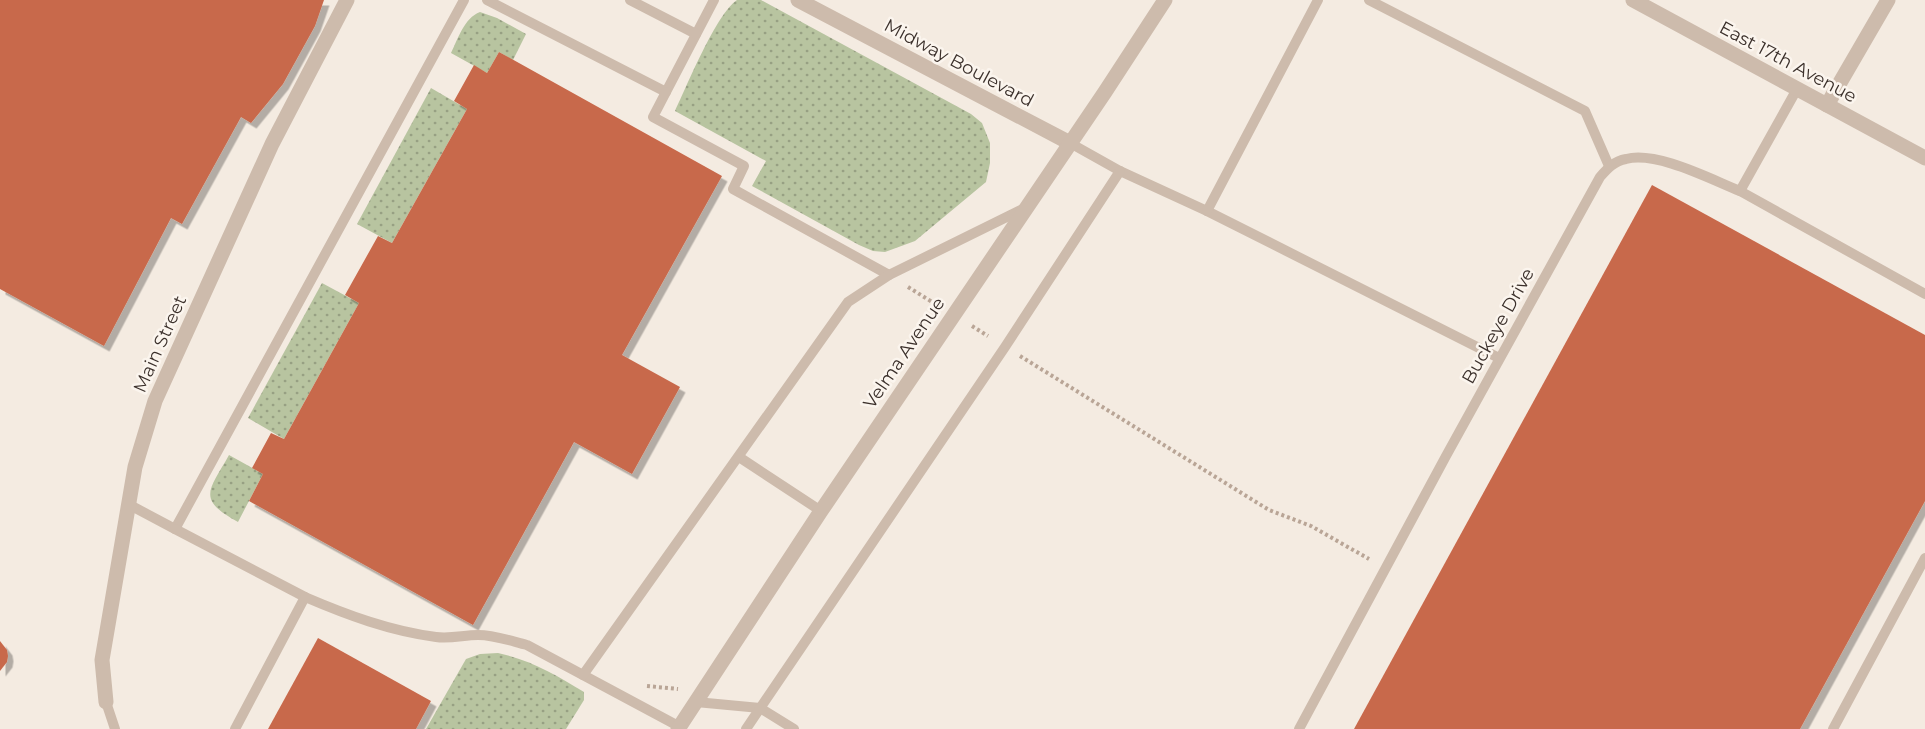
<svg xmlns="http://www.w3.org/2000/svg" width="1925" height="729" viewBox="0 0 1925 729" font-family="Montserrat,sans-serif">
  <defs>
    <pattern id="grass-dots" width="8" height="8" patternUnits="userSpaceOnUse" patternTransform="scale(1.5)"><rect width="8" height="8" fill="#b8c4a0"/><path d="M2 2h.1M6 6h.1" fill="none" stroke="#97a083" stroke-width="1.8" stroke-linecap="round"/></pattern>
    <filter id="shadow"><feDropShadow dx="5.5" dy="5.5" stdDeviation="0" flood-color="#0004"/></filter>
  </defs>
  <rect width="100%" height="100%" fill="#f4ebe1"/>
  <g fill="url(#grass-dots)">
    <path d="M 737,0 L 761,0 L 971,114 L 982,123 L 990,143 L 990,163 L 986,182 L 915,241 L 885,252 L 873,251 L 859,245 L 752,186 L 766,161 L 675,111 C 687,86 716,14 737,0 Z"/>
    <path d="M 480,12 L 497,18 L 526,34 L 513,60 L 499,52 L 487,73 L 451,53 C 458,39 464,18 480,12 Z"/>
    <polygon points="431,88 467,109 392,243 357,224"/>
    <polygon points="322,283 359,303 284,439 248,418"/>
    <path d="M 229,455 L 263,474 L 238,522 C 196,499 209,491 229,455 Z"/>
    <path d="M 498,653 C 531,660 556,675 584,692 L 584,700 L 566,729 L 426,729 L 466,659 L 480,654 Z"/>
  </g>
  <g fill="#c8694b" filter="url(#shadow)">
    <polygon points="0,0 324,0 315,26 283,84 251,123 241,117 182,224 171,218 104,346 0,289"/>
    <polygon points="499,52 722,176 622,355 680,387 632,474 574,442 473,625 249,501 263,474 252,468 271,433 284,439 359,303 345,295 378,236 392,243 467,109 454,101 474,65 487,73"/>
    <polygon points="1652,185 1925,335 1925,501 1800,729 1354,729"/>
    <polygon points="318,638 431,701 416,729 268,729"/>
    <polygon points="0,641 7,650 8,656 7,662 0,671"/>
  </g>
  <g fill="none" stroke-linecap="round" stroke-linejoin="round">
    <g stroke="#b9a596" stroke-width="4" stroke-dasharray="3 3" stroke-linecap="butt">
      <polyline points="908,287 937,305"/>
      <polyline points="972,326 988,336"/>
      <polyline points="1020,356 1269,510 1311,526 1369,559"/>
      <polyline points="647,686 678,689"/>
    </g>
    <g stroke="#cdbbac" stroke-width="10">
      <polyline points="487,0 666,92 714,0"/>
      <polyline points="630,0 696,34"/>
      <polyline points="1369,0 1585,111 1609,166"/>
      <polyline points="666,92 653,117 744,166 733,189 889,275 1027,207"/>
      <polyline points="1070,143 1120,171 1207,211 1499,358"/>
      <polyline points="1740,191 1925,294"/>
      <polyline points="1207,211 1318,0"/>
      <polyline points="739,457 821,511"/>
      <polyline points="128,504 175,529 464,0"/>
      <polyline points="175,529 305,597 235,729"/>
      <path d="M 305,597 C 347,615 390,631 436,637 C 451,639 464,635 478,635 C 495,635 511,641 527,645 L 680,727"/>
      <polyline points="583,675 848,302 889,275"/>
      <polyline points="106,702 115,729"/>
      <polyline points="696,702 760,708 794,729"/>
      <polyline points="746,729 1005,347 1120,171"/>
      <path d="M 1299,729 L 1446,456 L 1600,177 C 1607,169 1614,161 1626,159 C 1657,151 1710,179 1740,191 L 1797,89"/>
      <polyline points="1833,729 1925,558"/>
    </g>
    <g stroke="#cdbbac" stroke-width="15">
      <polyline points="798,0 1070,143"/>
      <polyline points="1827,105 1888,0"/>
      <polyline points="106,702 102,660 135,467 155,401 272,144 347,0"/>
      <polyline points="678,729 821,511 1105,92 1165,0"/>
    </g>
    <polyline stroke="#cdbbac" stroke-width="15" points="1633,0 1925,158"/>
  </g>
  <g text-anchor="middle" stroke-width="5" stroke-linejoin="round" paint-order="stroke">
    <g font-size="18" fill="#3b302b" stroke="#fbf5ee">
      <text transform="translate(1788 62) rotate(28)" y="6">East 17th Avenue</text>
      <text transform="translate(959 63) rotate(28)" y="6">Midway Boulevard</text>
      <text transform="translate(1498 326) rotate(-61)" y="6">Buckeye Drive</text>
      <text transform="translate(160 344) rotate(-66)" y="6">Main Street</text>
      <text transform="translate(904 353) rotate(-56)" y="6">Velma Avenue</text>
    </g>
  </g>
</svg>
